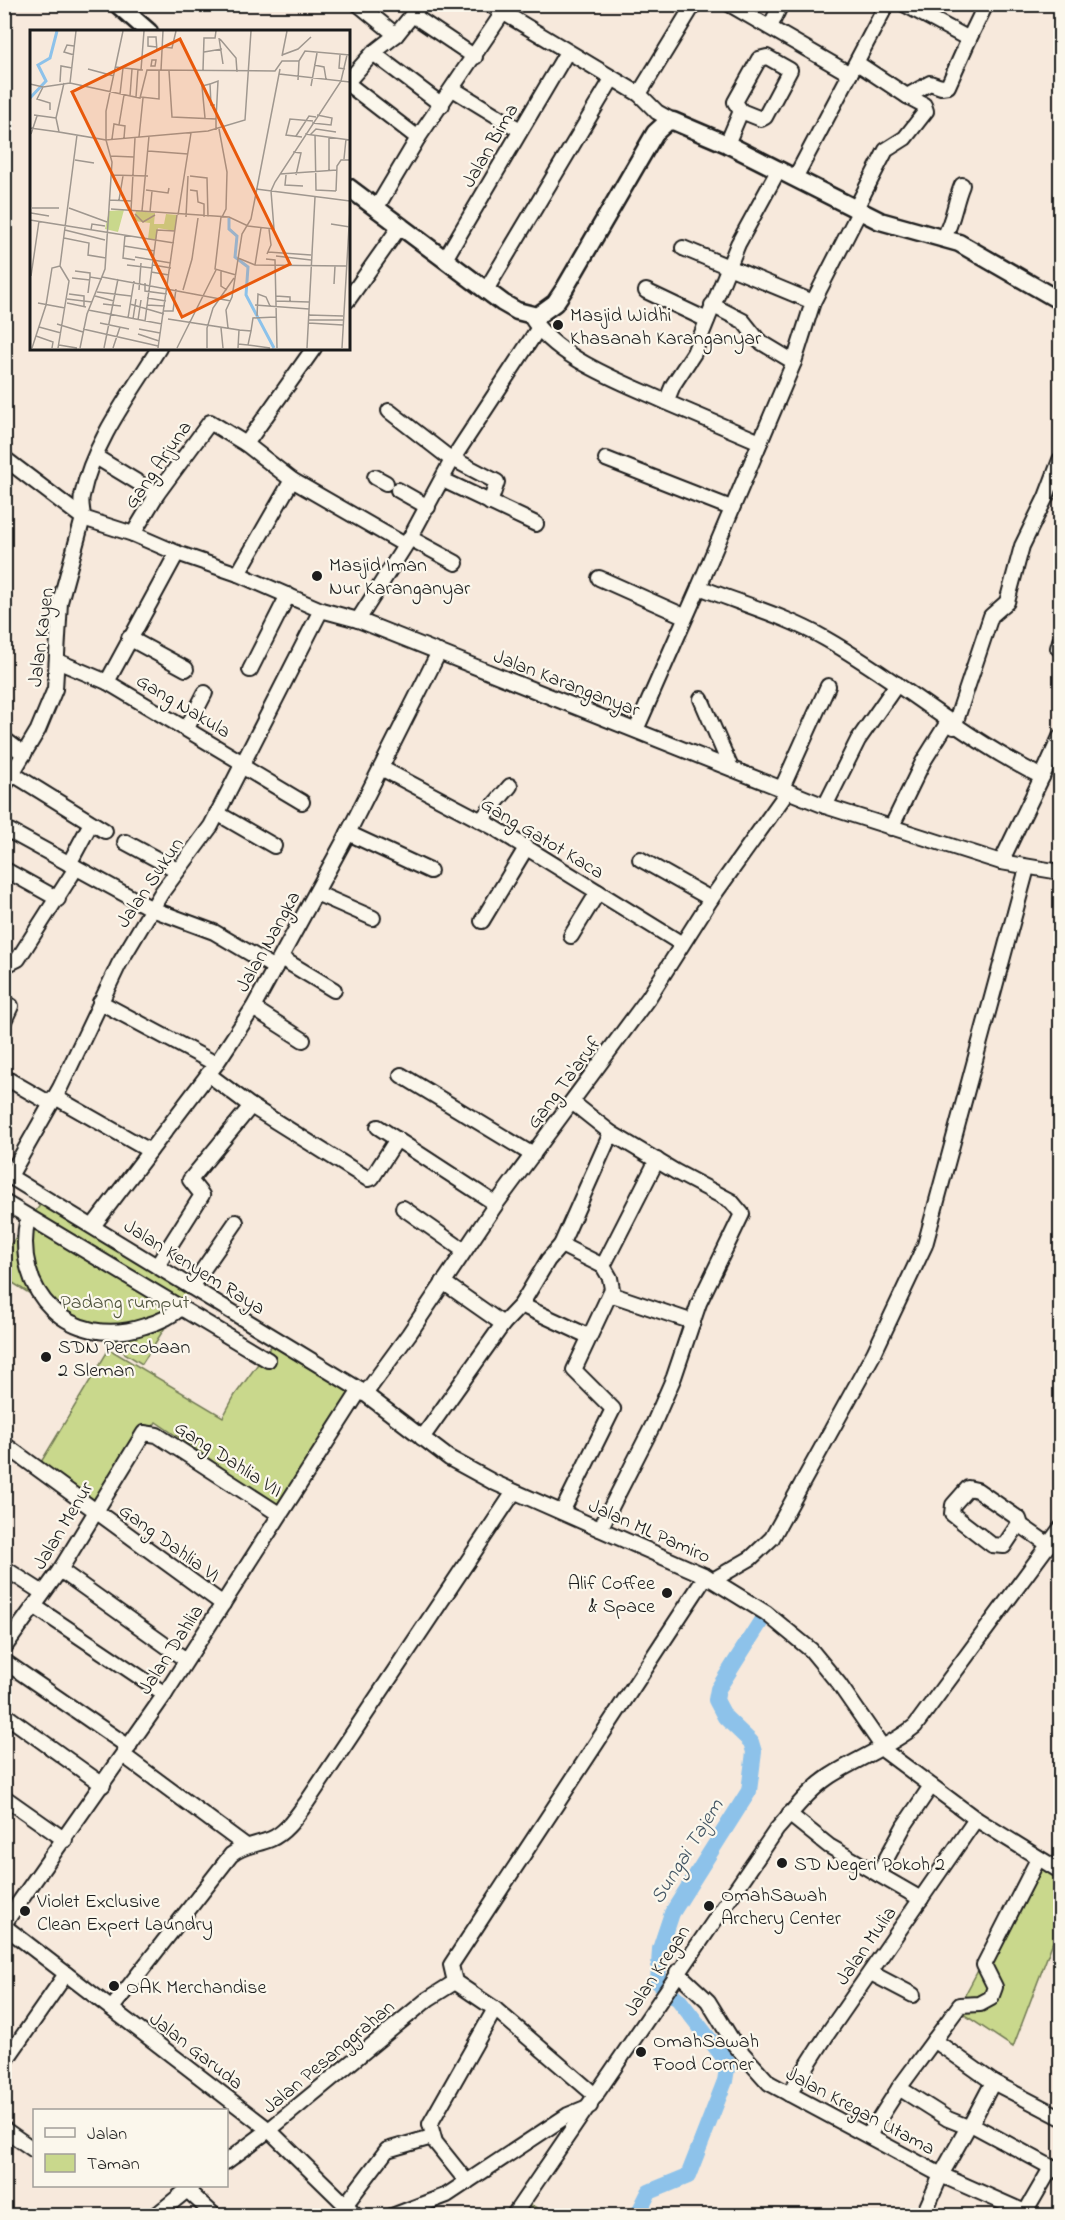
<svg xmlns="http://www.w3.org/2000/svg" width="1065" height="2220" viewBox="0 0 1065 2220" font-family="'Indie Flower',sans-serif">
  <rect width="100%" height="100%" fill="#f7e9dc"/>
  <filter id="ink" filterUnits="userSpaceOnUse"><feTurbulence type="fractalNoise" baseFrequency=".0167" numOctaves="2"/><feDisplacementMap in="SourceGraphic" scale="12" xChannelSelector="R" yChannelSelector="G"/><feConvolveMatrix kernelMatrix="1 2 1 2 8 2 1 2 1" color-interpolation-filters="sRGB"/></filter>
  <g filter="url(#ink)">
    <g fill="#c9d88c" stroke="#727a54" stroke-width="1.5">
      <polygon points="44,1200 190,1288 142,1364 5,1278 4,1253"/>
      <polygon points="275,1341 362,1392 277,1509 203,1454 156,1422 96,1512 38,1467 109,1349 223,1417 235,1395"/>
      <polygon points="1037,1860 1060,1872 1060,1923 1013,2047 957,2010"/>
      <polygon points="525,2202 547,2213 565,2207 580,2212 579,2215 516,2216"/>
    </g>
    <g fill="none" stroke-linecap="round" stroke-linejoin="round">
      <polyline stroke="#8dc2ea" stroke-width="16" points="637,2216 649,2192 688,2176 725,2081 728,2063 679,2000 658,1982 660,1949 672,1913 749,1791 754,1752 751,1742 725,1717 716,1700 718,1689 761,1621"/>
      <g stroke="#1c1c1c" stroke-width="18">
        <g id="minor">
          <polyline points="358,4 396,35"/>
          <polyline points="489,4 639,94 657,112 673,121"/>
          <polyline points="729,4 850,74"/>
          <polyline points="904,4 969,39 986,4"/>
          <polyline points="414,16 475,57"/>
          <polyline points="770,27 781,4"/>
          <polyline points="373,53 442,105"/>
          <polygon points="767,57 790,70 765,117 761,119 741,111 735,102 759,59"/>
          <polyline points="857,63 907,96 930,83 941,87 948,86 969,39"/>
          <polyline points="348,81 373,53 396,35 421,4"/>
          <polyline points="348,84 418,138"/>
          <polyline points="453,89 520,130"/>
          <polyline points="639,94 694,4"/>
          <polyline points="727,144 741,111"/>
          <polyline points="795,178 887,4"/>
          <polyline points="377,207 418,138 502,14"/>
          <polyline points="855,210 886,150 905,138 926,111 924,105 907,96"/>
          <path d="M 859,212 L 813,302 L 794,362 L 699,587 C 742,604 786,616 826,639 C 902,682 963,738 1042,777 L 1001,862"/>
          <path d="M 943,239 C 954,220 954,204 962,185"/>
          <polyline points="683,248 813,302"/>
          <polyline points="445,259 567,52"/>
          <polyline points="486,290 612,79"/>
          <polyline points="646,291 707,320"/>
          <polyline points="348,300 401,225"/>
          <polyline points="712,305 743,321 759,341 794,362"/>
          <path d="M 530,315 C 554,358 623,382 666,402 L 673,385 L 694,353 L 738,244 L 779,169"/>
          <path d="M 159,348 C 131,393 93,442 82,496 C 80,503 83,511 83,518 L 133,534 L 177,553 L 238,574 L 321,610 L 358,620 L 825,806 L 1001,862 L 1060,872"/>
          <polyline points="666,402 760,442"/>
          <polyline points="389,411 452,460"/>
          <polyline points="96,457 157,494"/>
          <polyline points="4,458 83,518 60,602 55,689 38,730 4,787"/>
          <polyline points="453,459 497,482 490,503"/>
          <polyline points="606,459 731,508"/>
          <polyline points="375,477 386,483"/>
          <polyline points="292,480 405,545"/>
          <polyline points="443,480 536,524"/>
          <polyline points="398,490 428,507"/>
          <polyline points="133,534 157,494 210,422 246,444"/>
          <polyline points="410,538 456,563"/>
          <polyline points="238,574 292,480 246,444 314,348"/>
          <polyline points="599,578 684,616"/>
          <polyline points="358,620 410,538 452,460 538,329"/>
          <polyline points="129,638 186,669"/>
          <polyline points="1060,641 1058,648 1060,649"/>
          <polyline points="57,661 107,682 241,762"/>
          <polyline points="250,670 288,595"/>
          <polyline points="107,682 177,553"/>
          <polyline points="701,699 731,768"/>
          <polyline points="954,727 991,616 1007,602 1022,546 1046,497 1060,460"/>
          <polyline points="187,728 205,693"/>
          <polyline points="636,730 699,587"/>
          <polyline points="4,739 24,754"/>
          <polyline points="240,765 302,802"/>
          <polyline points="381,768 493,827 682,944"/>
          <polyline points="13,774 105,831"/>
          <polyline points="1042,777 1060,737"/>
          <polyline points="782,788 828,686"/>
          <polyline points="825,806 858,740 897,684"/>
          <polyline points="217,813 274,846"/>
          <polyline points="481,820 510,786"/>
          <polyline points="4,828 152,909 214,932 275,968"/>
          <polyline points="891,828 923,762 948,722"/>
          <polyline points="348,833 430,871"/>
          <polyline points="125,842 177,870"/>
          <polyline points="640,859 711,899"/>
          <polyline points="69,864 91,823"/>
          <polyline points="4,869 58,899"/>
          <polyline points="316,893 373,918"/>
          <polyline points="482,921 526,848"/>
          <polyline points="571,936 598,892"/>
          <polyline points="281,958 334,990"/>
          <polyline points="4,966 18,959 76,868"/>
          <polyline points="100,1002 216,1064"/>
          <polyline points="253,1008 303,1040"/>
          <polyline points="4,1021 11,1006"/>
          <polyline points="208,1074 251,1106 368,1179 372,1178 397,1139"/>
          <polyline points="401,1075 533,1155"/>
          <polyline points="4,1077 51,1104"/>
          <polyline points="55,1097 150,1151"/>
          <polyline points="378,1127 496,1204"/>
          <polyline points="4,1173 360,1390 449,1458 493,1482 706,1576 766,1613 811,1650 839,1684 886,1752 976,1819 1060,1871"/>
          <polyline points="10,1176 60,1088 119,964 162,892 211,826 321,610"/>
          <polyline points="4,1202 268,1360"/>
          <polyline points="403,1208 463,1250"/>
          <path d="M 28,1217 C 11,1292 70,1351 145,1326 C 159,1322 171,1317 182,1307"/>
          <polyline points="93,1226 216,1064 253,1008 345,839 439,652"/>
          <polyline points="561,1245 603,1266 610,1278 612,1289 574,1370 613,1409 562,1512"/>
          <polyline points="157,1266 202,1195 190,1180 251,1106"/>
          <polyline points="603,1266 657,1160"/>
          <polyline points="443,1282 503,1324"/>
          <polyline points="191,1287 236,1222"/>
          <polyline points="610,1294 693,1322"/>
          <polyline points="521,1305 588,1336"/>
          <polyline points="365,1394 409,1334 496,1204 649,997 711,899 788,791"/>
          <polyline points="422,1438 503,1324 521,1305 548,1260 561,1245 611,1133 572,1102"/>
          <polyline points="4,1444 223,1604"/>
          <polygon points="968,1488 977,1490 1019,1519 1020,1522 1004,1546 992,1545 952,1514 953,1505"/>
          <polyline points="1019,1524 1049,1545"/>
          <polyline points="600,1529 653,1425 674,1377 699,1303 742,1214 731,1201 676,1172 611,1133"/>
          <polyline points="4,1568 43,1593"/>
          <polyline points="60,1570 186,1660"/>
          <polyline points="713,1580 751,1558 772,1538 874,1353 925,1245 1027,868"/>
          <polyline points="34,1606 165,1694"/>
          <polyline points="4,1648 60,1570 144,1433 157,1435 279,1514"/>
          <polyline points="4,1661 129,1747"/>
          <polyline points="4,1714 103,1785"/>
          <polyline points="123,1755 246,1846"/>
          <polyline points="4,1797 65,1840"/>
          <polyline points="789,1814 829,1846 921,1899"/>
          <polyline points="878,1874 904,1826 931,1786"/>
          <polyline points="4,1924 165,1694 360,1390"/>
          <polyline points="4,1926 269,2130 357,2216"/>
          <polyline points="677,1972 708,2001 735,2045 769,2083 941,2175 1034,2216"/>
          <polyline points="871,1973 913,1995"/>
          <path d="M 112,2008 L 231,1855 C 243,1845 257,1845 271,1839 C 287,1832 297,1815 307,1802 L 514,1492"/>
          <polyline points="934,2040 993,2082 1060,2117"/>
          <polyline points="4,2063 66,1974"/>
          <polyline points="993,2082 971,2124 1060,2172"/>
          <polyline points="899,2088 948,2119 968,2127 941,2175 923,2216"/>
          <polyline points="789,2094 828,2033 976,1819"/>
          <polyline points="596,2096 495,2009 455,1982 451,1965 706,1576"/>
          <polyline points="4,2129 34,2150"/>
          <polyline points="869,2135 899,2088 960,2005 980,2004 991,1998 995,1987 984,1965 1038,1859"/>
          <polyline points="226,2162 269,2130 428,1999 455,1982"/>
          <polyline points="467,2182 435,2142 430,2124 495,2009"/>
          <polyline points="186,2189 215,2216"/>
          <polyline points="346,2204 387,2150 432,2137"/>
          <polyline points="1026,2211 1051,2168"/>
          <polyline points="155,2216 192,2186"/>
          <polyline points="392,2216 447,2195 568,2115 590,2106"/>
          <path d="M 513,2216 L 777,1829 C 794,1810 809,1790 830,1776 C 858,1758 889,1747 915,1726 L 1060,1529"/>
        </g>
      </g>
      <g stroke="#1c1c1c" stroke-width="21">
        <g id="major">
          <polyline points="117,4 149,32"/>
          <polyline points="348,187 503,303 517,311 537,316 555,303 565,288 655,133 667,122 673,121 727,144 880,221 959,243 1060,301"/>
        </g>
      </g>
      <use href="#minor" stroke="#fbf7ec" stroke-width="14"/>
      <use href="#major" stroke="#fbf7ec" stroke-width="16"/>
    </g>
  </g>
  <g fill="#1c1c1c" stroke="#fbf7ec" stroke-width="2">
    <circle cx="558" cy="325" r="6"/>
    <circle cx="317" cy="576" r="6"/>
    <circle cx="46" cy="1357" r="6"/>
    <circle cx="667" cy="1593" r="6"/>
    <circle cx="782" cy="1863" r="6"/>
    <circle cx="709" cy="1906" r="6"/>
    <circle cx="25" cy="1911" r="6"/>
    <circle cx="114" cy="1986" r="6"/>
    <circle cx="641" cy="2052" r="6"/>
  </g>
  <g text-anchor="middle" stroke-width="4.5" stroke-linejoin="round" paint-order="stroke">
    <g font-size="20" fill="#1c1c1c" stroke="#fbf7ec">
      <text transform="translate(489 145) rotate(-60)" y="7">Jalan Bima</text>
      <text transform="translate(157 464) rotate(-55)" y="7">Gang Arjuna</text>
      <text transform="translate(40 637) rotate(-83)" y="7">Jalan Kayen</text>
      <text transform="translate(567 682) rotate(21)" y="7">Jalan Karanganyar</text>
      <text transform="translate(184 705) rotate(31)" y="7">Gang Nakula</text>
      <text transform="translate(543 837) rotate(31)" y="7">Gang Gatot Kaca</text>
      <text transform="translate(149 882) rotate(-56)" y="7">Jalan Sukun</text>
      <text transform="translate(267 941) rotate(-61)" y="7">Jalan Nangka</text>
      <text transform="translate(563 1082) rotate(-53)" y="7">Gang Ta'aruf</text>
      <text transform="translate(195 1266) rotate(32)" y="7">Jalan Kenyem Raya</text>
      <text transform="translate(229 1458) rotate(33)" y="7">Gang Dahlia VII</text>
      <text transform="translate(62 1525) rotate(-59)" y="7">Jalan Menur</text>
      <text transform="translate(650 1530) rotate(24)" y="7">Jalan ML Pamiro</text>
      <text transform="translate(170 1542) rotate(36)" y="7">Gang Dahlia VI</text>
      <text transform="translate(170 1649) rotate(-57)" y="7">Jalan Dahlia</text>
      <text transform="translate(865 1945) rotate(-55)" y="7">Jalan Mulia</text>
      <text transform="translate(656 1970) rotate(-57)" y="7">Jalan Kregan</text>
      <text transform="translate(197 2050) rotate(38)" y="7">Jalan Garuda</text>
      <text transform="translate(328 2056) rotate(-40)" y="7">Jalan Pesanggrahan</text>
      <text transform="translate(861 2110) rotate(28)" y="7">Jalan Kregan Utama</text>
    </g>
    <g font-size="20" fill="#1c1c1c" stroke="#fbf7ec" text-anchor="start">
      <text x="570" y="321">Masjid Widhi<tspan x="570" dy="23">Khasanah Karanganyar</tspan></text>
      <text x="329" y="571">Masjid Iman<tspan x="329" dy="23">Nur Karanganyar</tspan></text>
      <text x="58" y="1353">SDN Percobaan<tspan x="58" dy="23">2 Sleman</tspan></text>
      <text x="655" y="1589" text-anchor="end">Alif Coffee<tspan x="655" dy="23">&amp; Space</tspan></text>
      <text x="794" y="1870">SD Negeri Pokoh 2</text>
      <text x="721" y="1901">OmahSawah<tspan x="721" dy="23">Archery Center</tspan></text>
      <text x="37" y="1907">Violet Exclusive<tspan x="37" dy="23">Clean Expert Laundry</tspan></text>
      <text x="126" y="1993">OAK Merchandise</text>
      <text x="653" y="2047">OmahSawah<tspan x="653" dy="23">Food Corner</tspan></text>
    </g>
    <g font-size="20" fill="#50543e" stroke="#fbf7ec">
      <text x="125" y="1308">Padang rumput</text>
    </g>
    <g font-size="21" font-style="italic" fill="#445664" stroke="#fbf7ec">
      <text transform="translate(686 1851) rotate(-58)" y="7">Sungai Tajem</text>
    </g>
  </g>
  <g transform="translate(30 30)">
    <rect width="320" height="320" fill="#f7e9dc"/>
    <path d="M 94,180 L 88,202 L 75,199 L 79,181 ZM 106,181 L 125,183 L 124,194 L 134,194 L 136,184 L 147,185 L 145,201 L 128,198 L 126,210 L 118,209 L 120,193 L 104,191 Z" fill="#c9d88c"/>
    <path fill="none" stroke="#8dc2ea" stroke-width="3" d="M 0,68 L 16,51 L 8,35 L 20,28 L 27,1M 199,188 L 199,199 L 207,206 L 205,227 L 218,237 L 216,265 L 244,318"/>
    <path fill="none" stroke="#9f978f" stroke-width="1.5" d="M 93,1 L 76,81 L 76,110 L 178,101 L 215,90 L 221,1M 189,8 L 193,34M 190,9 L 206,28 L 207,42M 127,17 L 118,16 L 118,7 L 126,7 L 127,21M 132,17 L 142,18 L 146,1M 174,22 L 192,19M 44,25 L 34,22 L 37,15 L 44,16M 252,25 L 268,19 L 281,7M 310,25 L 309,38 L 315,39M 252,26 L 257,1M 122,30 L 126,30 L 125,36 L 121,36 ZM 284,35 L 294,37 L 296,49M 85,37 L 113,40M 58,39 L 84,46M 111,40 L 114,1M 131,40 L 133,1M 173,40 L 174,8 L 185,8 L 186,1M 139,41 L 142,87 L 186,89 L 186,100M 249,44 L 311,51 L 317,25M 268,50 L 269,31M 30,52 L 31,36 L 42,38M 34,53 L 26,88 L 29,102 L 76,110 L 82,132 L 75,239 L 57,284 L 50,318M 40,53 L 46,1M 0,54 L 13,57 L 40,53 L 110,68 L 117,40 L 245,41 L 252,31 L 269,31 L 275,21 L 320,25M 281,56 L 287,23M 13,57 L 7,69 L 20,73 L 20,80M 90,64 L 93,38M 94,65 L 89,95 L 95,96 L 94,108M 100,66 L 102,39M 106,67 L 108,39M 111,67 L 129,69 L 129,40M 185,75 L 181,75 L 180,54 L 188,51 L 186,89M 4,85 L 26,88M 175,88 L 172,56 L 180,54M 282,93 L 301,95 L 302,88 L 287,85M 0,98 L 29,102M 189,99 L 197,142 L 196,179 L 192,187M 1,104 L 7,86M 275,104 L 320,110M 280,105 L 286,99 L 306,102M 285,105 L 286,160 L 306,161M 266,106 L 279,86 L 286,87M 109,107 L 113,68M 272,107 L 256,105 L 260,89 L 283,91M 82,109 L 84,94 L 89,95M 118,121 L 158,124M 263,122 L 271,123 L 266,145M 80,126 L 104,127M 314,129 L 316,109M 45,130 L 64,133M 299,140 L 299,107M 250,144 L 307,140M 81,145 L 118,146M 256,145 L 255,155 L 273,156M 160,146 L 177,148 L 178,187M 226,159 L 320,171M 116,160 L 138,163 L 139,158M 160,160 L 167,161 L 168,172 L 174,174 L 174,187M 306,161 L 307,136 L 311,130 L 320,130M 79,170 L 102,171M 89,170 L 93,146M 2,178 L 29,178M 39,178 L 77,192M 81,179 L 199,187 L 218,196 L 244,199 L 241,161 L 245,152 L 311,51 L 320,52M 101,180 L 105,108M 112,181 L 119,106M 120,182 L 122,161M 1,183 L 19,186M 105,184 L 113,192 L 125,185M 148,185 L 161,103M 156,187 L 158,146M 191,187 L 185,239 L 206,245M 0,190 L 144,213M 301,194 L 320,197M 35,200 L 75,210M 61,200 L 62,194 L 75,196M 95,205 L 93,228 L 105,230M 34,208 L 59,213 L 58,225 L 76,228M 94,216 L 125,221M 238,222 L 281,225M 237,224 L 241,215 L 239,199M 246,226 L 281,230M 105,227 L 141,233M 208,228 L 225,235 L 316,236M 236,229 L 245,230 L 247,318M 97,235 L 122,238M 123,235 L 141,238M 225,235 L 231,198M 45,241 L 60,243 L 60,247M 191,241 L 191,256 L 197,260M 121,242 L 139,245M 1,246 L 9,191M 72,247 L 201,271M 42,248 L 60,250M 115,253 L 115,261 L 137,264M 304,254 L 305,236M 109,260 L 111,233M 153,260 L 162,229 L 168,188M 67,262 L 101,266M 58,263 L 60,247 L 72,249M 39,264 L 54,266 L 54,276M 65,266 L 84,271M 246,266 L 260,267 L 260,271M 117,268 L 136,271M 37,269 L 62,272M 246,271 L 279,272M 8,273 L 35,278M 37,273 L 56,277M 73,274 L 91,276M 100,274 L 134,284M 117,275 L 135,276M 225,275 L 279,279M 58,280 L 132,294M 134,281 L 143,281 L 146,259M 278,285 L 313,286M 227,286 L 228,264 L 236,267 L 240,276M 98,288 L 104,251M 103,289 L 106,269M 138,289 L 209,300 L 208,318M 108,290 L 111,270M 278,290 L 313,290M 115,291 L 127,200 L 145,201M 70,293 L 99,299M 278,293 L 313,295M 27,294 L 53,302M 9,297 L 31,303M 191,298 L 193,318M 198,298 L 196,280 L 202,267 L 212,204 L 221,189 L 250,39M 53,299 L 128,316M 109,299 L 130,303M 221,301 L 223,288 L 246,287M 108,304 L 129,311M 6,306 L 23,312 L 22,318M 208,314 L 218,315 L 221,301 L 209,300M 29,315 L 47,318M 218,315 L 240,318M 2,318 L 16,275 L 22,238 L 30,236M 28,318 L 39,251 L 30,236 L 47,105M 74,318 L 88,249M 83,318 L 90,297M 128,318 L 147,185M 147,318 L 186,240M 177,318 L 177,298 L 183,278 L 204,248M 277,318 L 285,167M 312,318 L 320,179"/>
    <path fill="#e8590c" fill-opacity="0.15" stroke="#e8590c" stroke-width="3" d="M 150,9 L 260,234 L 152,287 L 42,62 Z"/>
    <rect width="320" height="320" fill="none" stroke="#1c1c1c" stroke-width="3"/>
  </g>
  <rect width="1065" height="2220" fill="none" stroke="#fbf7ec" stroke-width="24"/>
  <rect x="12" y="12" width="1041" height="2196" fill="none" stroke="#1c1c1c" stroke-width="2" filter="url(#ink)"/>
  <rect x="33" y="2109" width="195" height="78" fill="#fbf7ec" stroke="#a29f99" stroke-width="1.5"/>
  <rect x="45" y="2128" width="30" height="9" fill="#fbf7ec" stroke="#a29f99" stroke-width="1.5"/>
  <text x="87" y="2139" font-size="18" fill="#1c1c1c">Jalan</text>
  <rect x="45" y="2154" width="30" height="18" fill="#c9d88c" stroke="#a29f99" stroke-width="1.5"/>
  <text x="87" y="2169" font-size="18" fill="#1c1c1c">Taman</text>
</svg>
